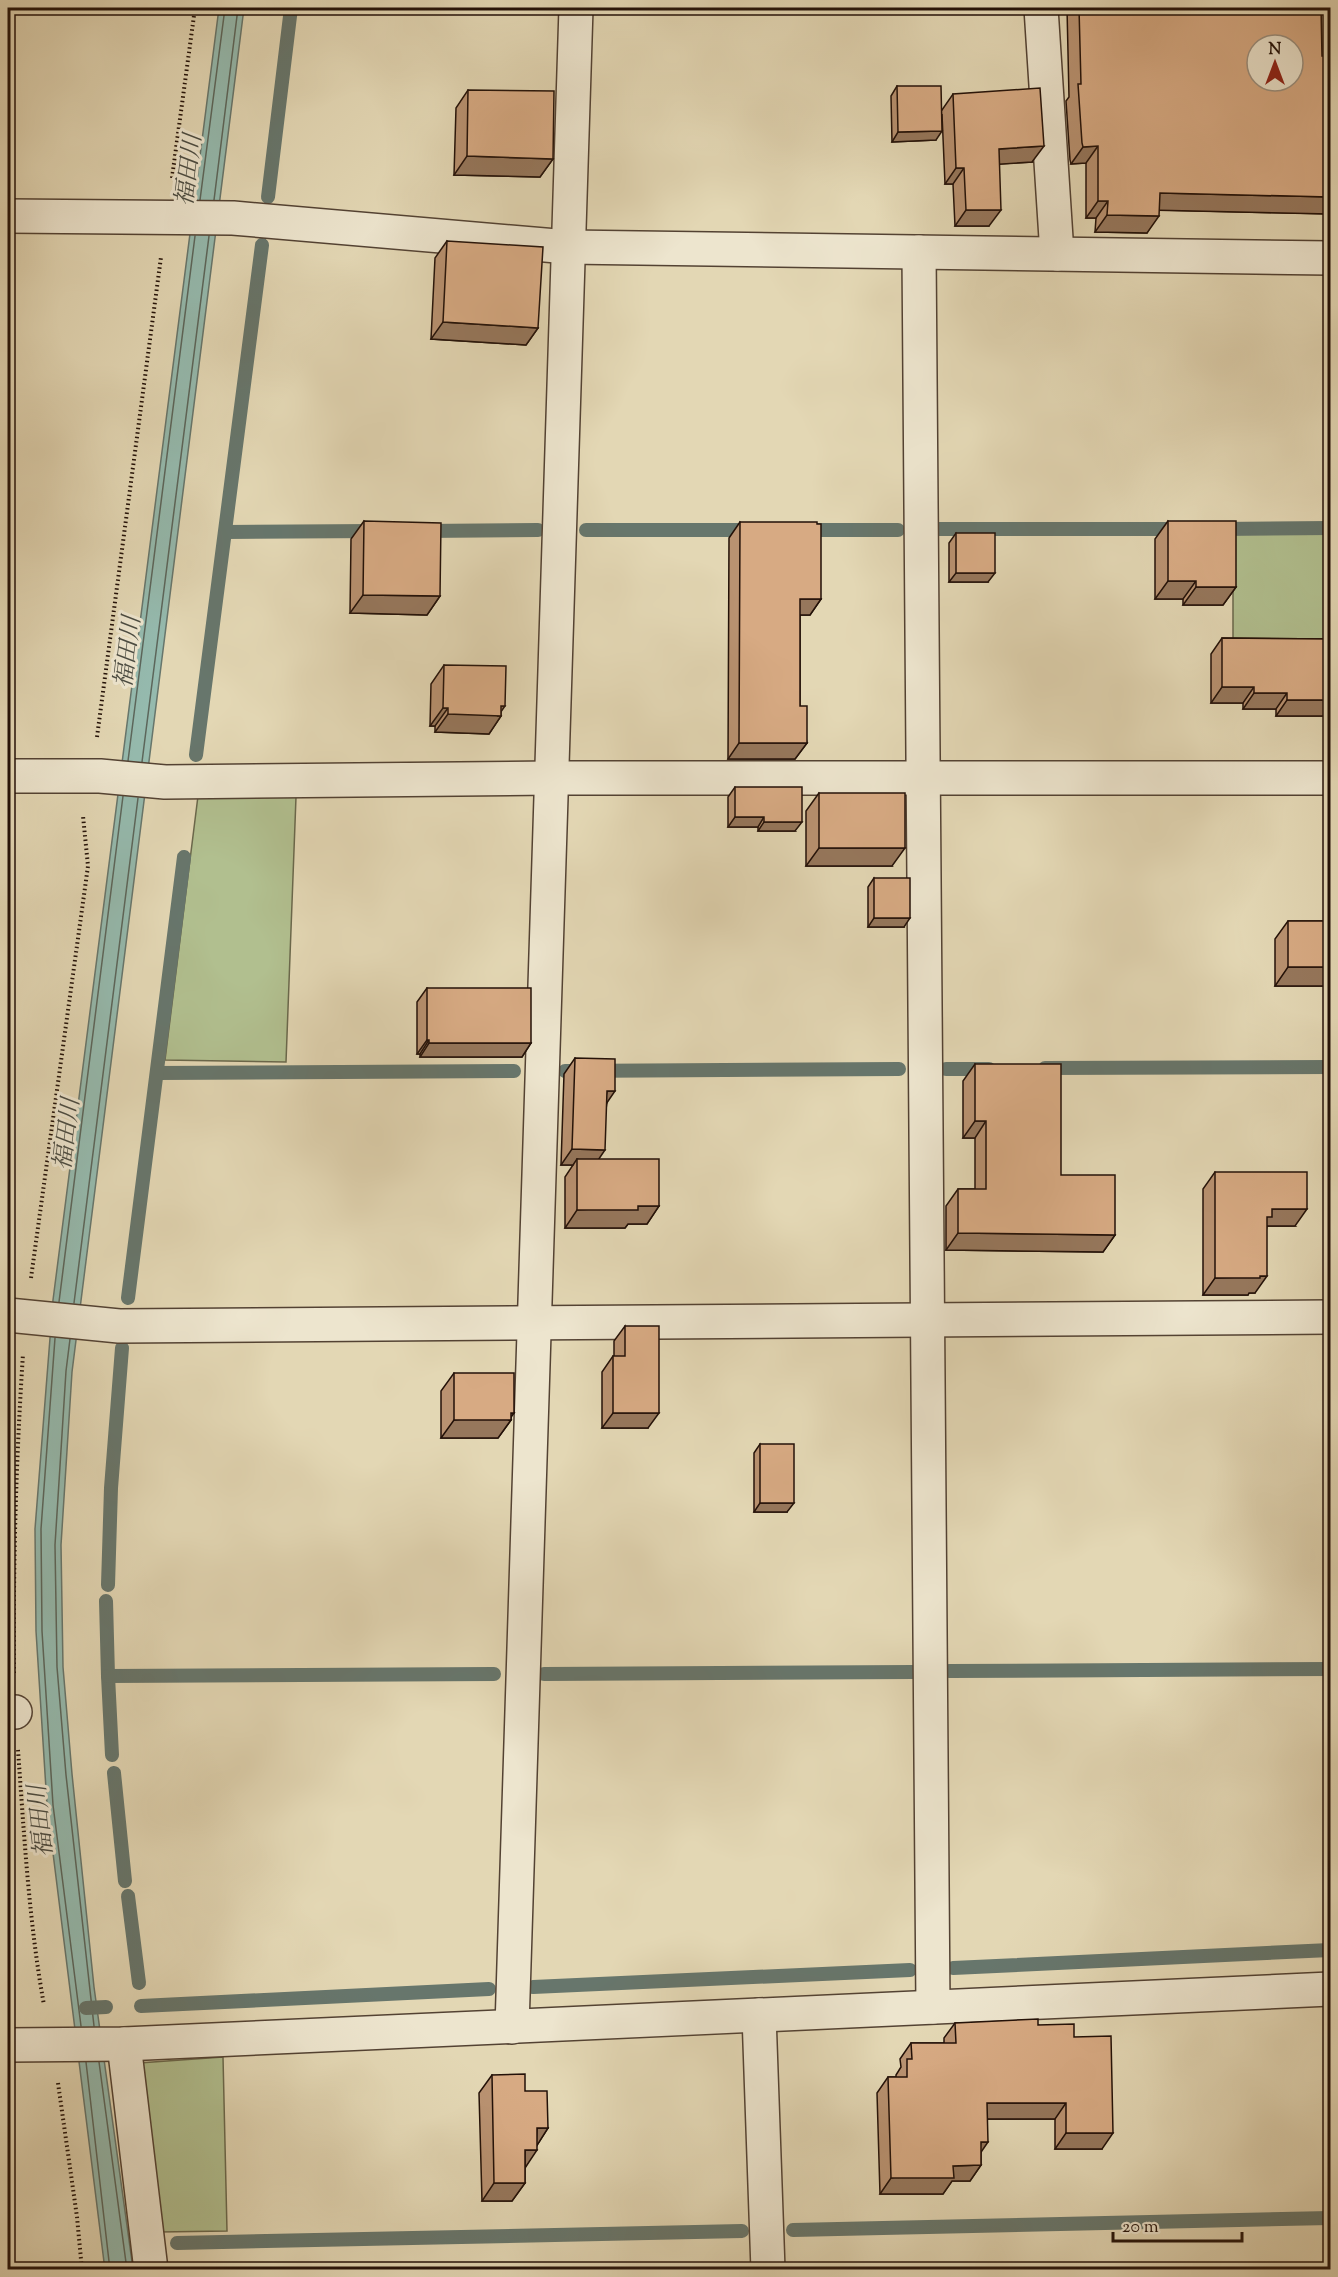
<svg xmlns="http://www.w3.org/2000/svg" width="1338" height="2277" viewBox="0 0 1338 2277" font-family="'Sorts Mill Goudy','Noto Serif JP',serif">
  <rect width="100%" height="100%" fill="#e3d7b4"/>
  <filter id="stains"><feTurbulence type="fractalNoise" baseFrequency=".00333" numOctaves="4"/><feColorMatrix values="0 0 0 0 .2 0 0 0 0 .09 0 0 0 0 .02 0 0 0 .5 -.17"/></filter>
  <radialGradient id="worn" r=".72"><stop offset=".6" stop-color="#630" stop-opacity="0"/><stop offset="1" stop-color="#630" stop-opacity=".3"/></radialGradient>
  <g fill="#b1bf8f" stroke="#6a684c" stroke-width="1.5">
    <rect x="1233" y="533" width="97" height="115"/>
    <polygon points="198,796 296,797 286,1062 165,1060"/>
    <polygon points="223,2057 227,2231 159,2232 139,2063"/>
  </g>
  <polygon fill="#95baae" stroke="#67766c" stroke-width="1.5" points="219,8 244,8 72,1372 61,1545 63,1667 72,1774 94,1987 133,2269 105,2270 47,1805 36,1631 35,1529 53,1300"/>
  <g fill="none" stroke-linecap="round" stroke-linejoin="round">
    <g stroke="#5c665b" stroke-width="1.5">
      <polyline points="200,200 225,8"/>
      <polyline points="214,200 238,8"/>
      <polyline points="128,761 195,236"/>
      <polyline points="142,762 209,236"/>
      <polyline points="59,1302 123,796"/>
      <polyline points="74,1303 138,798"/>
      <polyline points="55,1338 41,1529 42,1631 53,1805 81,2026"/>
      <polyline points="70,1339 66,1371 55,1545 57,1667 66,1775 94,2026"/>
      <polyline points="86,2062 110,2270"/>
      <polyline points="99,2062 127,2270"/>
    </g>
    <g stroke="#67766c" stroke-width="14">
      <polyline points="268,197 291,8"/>
      <polyline points="937,529 1178,529"/>
      <polyline points="1219,529 1330,528"/>
      <polyline points="586,530 752,530"/>
      <polyline points="805,530 898,530"/>
      <polyline points="423,531 538,530"/>
      <polyline points="226,532 374,531"/>
      <polyline points="196,755 262,245"/>
      <polyline points="1045,1068 1330,1067"/>
      <polyline points="946,1069 989,1069"/>
      <polyline points="565,1071 899,1069"/>
      <polyline points="157,1073 514,1071"/>
      <polyline points="128,1298 184,857"/>
      <polyline points="108,1585 111,1488 122,1348"/>
      <polyline points="106,1601 108,1676 112,1755"/>
      <polyline points="949,1671 1330,1669"/>
      <polyline points="544,1674 913,1672"/>
      <polyline points="108,1676 494,1674"/>
      <polyline points="114,1773 125,1881"/>
      <polyline points="128,1896 139,1983"/>
      <polyline points="953,1968 1330,1950"/>
      <polyline points="533,1987 910,1970"/>
      <polyline points="141,2006 489,1989"/>
      <polyline points="86,2008 106,2007"/>
      <polyline points="793,2230 1330,2218"/>
      <polyline points="177,2243 742,2231"/>
    </g>
    <g stroke="#534233" stroke-width="36">
      <g id="street">
        <polyline points="1041,8 1057,254"/>
        <polyline points="8,216 233,218 568,247 1330,258"/>
        <polyline points="919,252 933,2007"/>
        <polyline points="8,776 100,776 165,782 551,778 1330,778"/>
        <polyline points="8,1315 119,1326 1330,1317"/>
        <polyline points="8,1712 15,1712"/>
        <polyline points="759,2015 768,2270"/>
        <polyline points="512,2027 576,8"/>
        <polyline points="124,2044 151,2270"/>
        <polyline points="8,2045 124,2044 1330,1989"/>
      </g>
    </g>
    <g stroke="#231108" stroke-width="4" stroke-dasharray="1.5 3" stroke-linecap="butt">
      <polyline points="172,178 195,8"/>
      <polyline points="97,737 161,257"/>
      <polyline points="31,1278 88,866 83,816"/>
      <path d="M 14,1673 C 13,1566 16,1461 23,1354"/>
      <path d="M 18,1750 C 24,1833 29,1923 44,2005"/>
      <polyline points="58,2083 77,2217 82,2270"/>
    </g>
    <use href="#street" stroke="#ede5ce" stroke-width="33"/>
  </g>
  <g fill="#b99271" stroke="#231108" stroke-width="1.5">
    <polygon points="1067,8 1321,8 1322,56 1329,93 1330,93 1330,214 1159,210 1147,233 1095,232 1096,218 1086,218 1086,163 1071,164 1070,160 1066,101 1069,97"/>
    <polygon points="897,86 942,110 953,94 1032,162 999,164 989,226 955,226 953,184 945,184 942,114 936,140 892,142 891,96"/>
    <polygon points="468,90 553,159 540,177 454,175 456,108"/>
    <polygon points="447,241 538,328 526,345 431,339 435,258"/>
    <polygon points="364,521 440,596 427,615 350,613 351,539"/>
    <polygon points="1168,521 1236,587 1223,605 1183,605 1183,599 1155,599 1155,539"/>
    <polygon points="740,522 821,599 810,615 800,615 800,706 807,743 795,759 728,759 729,538"/>
    <polygon points="956,533 988,582 949,582 949,543"/>
    <polygon points="1222,638 1330,639 1330,705 1323,716 1276,716 1276,709 1243,709 1243,703 1211,703 1211,654"/>
    <polygon points="444,665 501,712 501,716 489,734 435,732 435,726 430,726 431,684"/>
    <polygon points="735,787 795,831 758,831 758,827 728,827 728,797"/>
    <polygon points="819,793 892,866 806,866 806,811"/>
    <polygon points="874,878 904,927 868,927 868,887"/>
    <polygon points="1288,921 1330,921 1330,981 1327,986 1275,986 1275,939"/>
    <polygon points="427,988 531,1043 522,1057 420,1057 420,1054 417,1054 417,1002"/>
    <polygon points="575,1058 607,1102 599,1159 659,1206 647,1224 628,1224 625,1228 565,1228 565,1177 573,1165 561,1165 564,1074"/>
    <polygon points="975,1064 1061,1175 1115,1235 1103,1252 946,1250 946,1206 958,1189 975,1189 975,1138 963,1138 963,1081"/>
    <polygon points="1215,1172 1295,1226 1267,1226 1255,1293 1249,1293 1248,1295 1203,1295 1203,1189"/>
    <polygon points="625,1326 648,1428 602,1428 602,1372 613,1356 614,1356 614,1341"/>
    <polygon points="454,1373 511,1417 511,1420 498,1438 441,1438 441,1391"/>
    <polygon points="760,1444 787,1512 754,1512 754,1453"/>
    <polygon points="955,2023 1038,2025 1074,2037 1102,2149 1055,2149 1055,2119 987,2119 981,2152 981,2165 970,2181 952,2181 943,2194 880,2194 877,2093 888,2077 896,2077 896,2075 901,2067 900,2059 911,2043 944,2043 944,2038"/>
    <polygon points="492,2075 525,2091 548,2128 537,2145 525,2168 525,2183 512,2201 482,2201 479,2093"/>
  </g>
  <g fill="#96775c" stroke="#231108" stroke-width="1.5">
    <polygon points="942,131 936,140 892,142 898,132"/>
    <polygon points="1044,146 1032,162 987,165 999,149"/>
    <polygon points="1098,146 1086,163 1071,164 1083,147"/>
    <polygon points="467,156 553,159 540,177 454,175"/>
    <polygon points="956,168 964,168 953,184 945,184"/>
    <polygon points="1160,193 1330,197 1330,214 1148,210"/>
    <polygon points="1098,201 1108,201 1096,218 1086,218"/>
    <polygon points="966,210 1001,210 989,226 955,226"/>
    <polygon points="1107,215 1159,216 1147,233 1095,232"/>
    <polygon points="443,322 538,328 526,345 431,339"/>
    <polygon points="956,573 995,573 988,582 949,582"/>
    <polygon points="1168,581 1196,581 1183,599 1155,599"/>
    <polygon points="1196,587 1236,587 1223,605 1183,605"/>
    <polygon points="363,595 440,596 427,615 350,613"/>
    <polygon points="800,599 821,599 810,615 789,615"/>
    <polygon points="1222,687 1254,687 1243,703 1211,703"/>
    <polygon points="1254,693 1287,693 1276,709 1243,709"/>
    <polygon points="1287,700 1330,700 1330,705 1323,716 1276,716"/>
    <polygon points="501,706 505,706 498,716 501,716 489,734 435,732 448,714"/>
    <polygon points="443,708 448,708 435,726 430,726"/>
    <polygon points="739,743 807,743 795,759 728,759"/>
    <polygon points="735,817 764,817 758,827 728,827"/>
    <polygon points="764,822 802,822 795,831 758,831"/>
    <polygon points="819,848 905,848 892,866 806,866"/>
    <polygon points="874,918 910,918 904,927 868,927"/>
    <polygon points="1288,967 1330,967 1330,981 1327,986 1275,986"/>
    <polygon points="427,1040 429,1040 420,1054 417,1054"/>
    <polygon points="429,1043 531,1043 522,1057 420,1057"/>
    <polygon points="607,1091 615,1091 604,1107"/>
    <polygon points="975,1121 986,1121 975,1138 963,1138"/>
    <polygon points="572,1149 605,1150 594,1166 577,1159 573,1165 561,1165"/>
    <polygon points="638,1206 659,1206 647,1224 628,1224 625,1228 565,1228 577,1210"/>
    <polygon points="1272,1209 1307,1209 1295,1226 1265,1226 1255,1234"/>
    <polygon points="958,1233 1115,1235 1103,1252 946,1250"/>
    <polygon points="1267,1276 1255,1293 1249,1293 1248,1295 1203,1295 1215,1278"/>
    <polygon points="514,1413 509,1420 511,1420 498,1438 441,1438 454,1420"/>
    <polygon points="613,1413 659,1413 648,1428 602,1428"/>
    <polygon points="760,1503 794,1503 787,1512 754,1512"/>
    <polygon points="987,2103 1066,2103 1055,2119 976,2119"/>
    <polygon points="537,2128 548,2128 536,2147"/>
    <polygon points="1066,2133 1113,2133 1102,2149 1055,2149"/>
    <polygon points="981,2142 988,2142 977,2158"/>
    <polygon points="525,2150 537,2150 525,2168"/>
    <polygon points="981,2165 970,2181 952,2181 943,2194 880,2194 891,2178 953,2166"/>
    <polygon points="494,2183 525,2183 512,2201 482,2201"/>
  </g>
  <g fill="#d7aa83" stroke="#231108" stroke-width="1.5" fill-rule="evenodd">
    <path d="M 1079,8 L 1321,8 L 1322,56 L 1329,56 L 1329,93 L 1330,93 L 1330,197 L 1160,193 L 1159,216 L 1107,215 L 1108,201 L 1098,201 L 1098,146 L 1083,147 L 1082,143 L 1078,84 L 1081,84 ZM 1257,45 L 1293,45 L 1293,81 L 1257,81 Z"/>
    <polygon points="897,86 941,86 942,131 898,132"/>
    <polygon points="1040,88 1044,146 999,149 1001,210 966,210 964,168 956,168 953,94"/>
    <polygon points="468,90 554,91 553,159 467,156"/>
    <polygon points="447,241 543,247 538,328 443,322"/>
    <polygon points="364,521 441,523 440,596 363,595"/>
    <polygon points="1168,521 1236,521 1236,587 1196,587 1196,581 1168,581"/>
    <polygon points="740,522 817,522 817,524 821,524 821,599 800,599 800,706 807,706 807,743 739,743"/>
    <rect x="956" y="533" width="39" height="40"/>
    <polygon points="1222,638 1330,639 1330,700 1287,700 1287,693 1254,693 1254,687 1222,687"/>
    <polygon points="444,665 506,666 505,706 501,706 501,716 448,714 448,708 443,708"/>
    <polygon points="735,787 802,787 802,822 764,822 764,817 735,817"/>
    <rect x="819" y="793" width="86" height="55"/>
    <rect x="874" y="878" width="36" height="40"/>
    <rect x="1288" y="921" width="42" height="46"/>
    <polygon points="427,988 531,988 531,1043 429,1043 429,1040 427,1040"/>
    <polygon points="575,1058 615,1059 615,1091 607,1091 605,1150 572,1149"/>
    <polygon points="975,1064 1061,1064 1061,1175 1115,1175 1115,1235 958,1233 958,1189 986,1189 986,1121 975,1121"/>
    <polygon points="577,1159 659,1159 659,1206 638,1206 638,1210 577,1210"/>
    <polygon points="1215,1172 1307,1172 1307,1209 1272,1209 1272,1217 1267,1217 1267,1276 1260,1276 1260,1278 1215,1278"/>
    <polygon points="625,1326 659,1326 659,1413 613,1413 613,1356 625,1356"/>
    <polygon points="454,1373 514,1373 514,1413 511,1413 511,1420 454,1420"/>
    <rect x="760" y="1444" width="34" height="59"/>
    <polygon points="1038,2019 1038,2025 1074,2024 1074,2037 1111,2036 1113,2133 1066,2133 1066,2103 987,2103 988,2142 981,2142 981,2165 953,2166 954,2178 891,2178 888,2077 907,2077 907,2059 912,2059 911,2043 956,2043 955,2023"/>
    <polygon points="525,2074 525,2091 547,2091 548,2128 537,2128 537,2150 525,2150 525,2183 494,2183 492,2075"/>
  </g>
  <g text-anchor="middle" stroke-width="6" stroke-linejoin="round" paint-order="stroke">
    <g font-size="24" font-style="italic" fill="#4b4c42" stroke="#ede5ce">
      <text transform="translate(188 170) rotate(-83)" y="8">福田川</text>
      <text transform="translate(127 652) rotate(-83)" y="8">福田川</text>
      <text transform="translate(66 1134) rotate(-83)" y="8">福田川</text>
      <text transform="translate(40 1821) rotate(-96)" y="8">福田川</text>
    </g>
  </g>
  <rect width="1338" height="2277" fill="none" stroke="#e3d7b4" stroke-width="30"/>
  <rect x="9" y="9" width="1320" height="2259" fill="none" stroke="#231108" stroke-width="3"/>
  <rect x="15" y="15" width="1308" height="2247" fill="none" stroke="#231108" stroke-width="1.5"/>
  <g transform="translate(1275 63)"><circle r="28" fill="#ede5ce" stroke="#9c907f" stroke-width="1.5"/>
  <path d="M0-4.5L10 22L0 15L-10 22Z" fill="#8f2418"/>
  <text y="-9" font-size="16" font-weight="bold" text-anchor="middle" fill="#231108">N</text>
  </g>
  <path d="M1113 2232v9h129v-9" fill="none" stroke="#231108" stroke-width="3"/>
  <text x="1122" y="2232" font-size="18" fill="#231108" stroke="#ede5ce" stroke-width="4.5" paint-order="stroke">20 m</text>
  <rect width="100%" height="100%" filter="url(#stains)"/>
  <rect width="100%" height="100%" fill="url(#worn)"/>
</svg>
